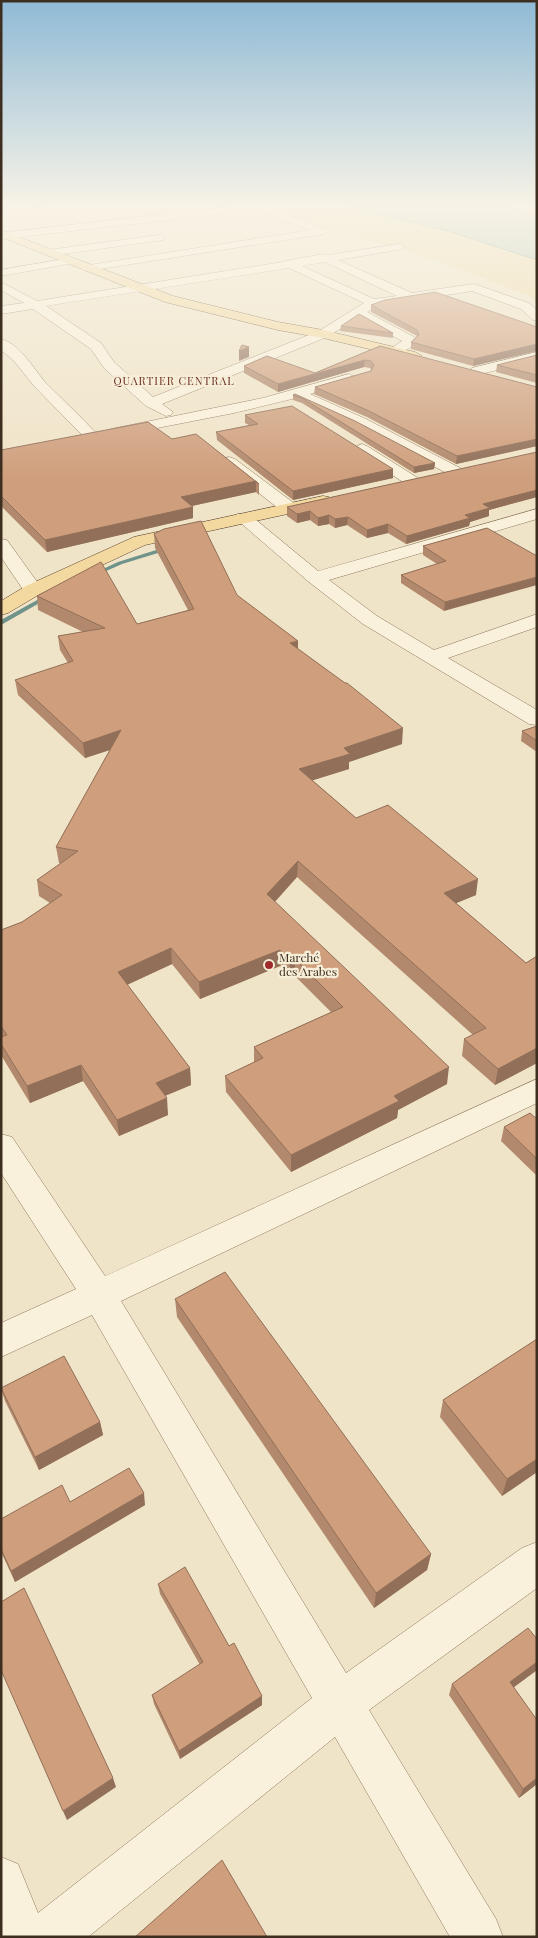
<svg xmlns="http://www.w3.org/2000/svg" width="538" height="1938" viewBox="0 0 538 1938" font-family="'Playfair Display',serif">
  <rect width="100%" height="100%" fill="#f0e4c8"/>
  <polygon fill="#ecd9a5" points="270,205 343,205 448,231 537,260 537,302 527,295 433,259 319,226"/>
  <polygon fill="#a9c4bc" stroke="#6f938a" points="343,205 507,205 537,218 537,260 448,231"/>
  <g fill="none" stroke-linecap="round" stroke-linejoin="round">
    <g fill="#6f938a" fill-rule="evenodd">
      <polygon points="169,546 172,548 171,549 122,564 95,576 90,575 118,562"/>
      <polygon points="48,594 51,596 50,597 1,625 1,620"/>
    </g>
    <g stroke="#8d765c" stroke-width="1">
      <g id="minor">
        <polygon points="55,205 80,205 76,208 1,220 1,214"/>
        <polygon points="247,205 264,205 329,231 324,234 87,271 83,270 81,268 83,266 311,230 258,210 1,239 1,233"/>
        <polygon points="159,235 163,236 164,238 163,240 49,256 44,253 49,250"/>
        <path d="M 399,244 L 404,247 L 403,249 L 338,260 L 412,293 L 473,284 L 477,285 L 529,303 L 537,310 L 537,321 L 533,320 L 521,309 L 472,291 L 376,306 L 367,312 L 416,338 L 417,341 C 411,348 399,356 389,354 L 387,351 L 402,341 L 359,317 L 327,337 L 162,404 L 173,412 L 171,415 L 166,416 L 146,406 L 104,368 L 91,349 L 33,309 L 1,314 L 1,306 L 24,303 L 1,290 L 1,282 L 37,301 L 283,262 C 287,260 315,256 323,254 L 328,255 ZM 325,262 L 397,296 L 374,299 L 302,266 ZM 289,268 L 364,303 L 319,331 L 153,397 L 114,362 L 101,343 L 46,306 Z"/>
        <polygon points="70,258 75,261 74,263 1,276 1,270"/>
        <path d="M 1,339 C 20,344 33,368 45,382 C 62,399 80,416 97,434 L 100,437 L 97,440 L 87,440 L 34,386 L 14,361 L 1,350 Z"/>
        <polygon points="537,352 537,360 477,375 470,371 472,368"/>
        <polygon points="349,374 356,378 354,381 310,394 366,419 462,469 464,472 462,475 450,475 356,425 296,398 234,413 116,436 111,435 109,432 111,429 116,428 263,398"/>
        <polygon points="362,444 367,446 418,478 420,481 418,484 406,484 357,452 354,449 357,446"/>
        <polygon points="229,457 235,459 295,504 297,508 295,512 283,512 223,465 221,462 223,459"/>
        <polygon points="537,509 537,519 329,580 377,616 434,650 537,614 537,627 448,658 537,710 537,725 529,724 363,624 309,582 235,518 237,514 249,514 318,571"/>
        <polygon points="1,539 7,540 40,586 42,590 40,594 33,596 26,594 1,557"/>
        <polygon points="537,1079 537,1103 121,1301 346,1673 522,1548 537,1542 537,1588 369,1710 496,1919 503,1937 450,1937 335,1737 88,1937 1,1937 1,1857 18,1864 38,1913 312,1698 92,1315 1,1357 1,1323 76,1289 1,1173 1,1134 12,1137 105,1276"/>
      </g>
    </g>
    <g stroke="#5b4430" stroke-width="1">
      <g id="major">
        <polygon points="1,230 173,296 278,322 323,330 415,352 422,356 415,360 323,338 278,330 165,302 1,237"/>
        <polygon points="323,496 329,497 331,501 329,505 145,545 40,594 8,613 1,615 1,601 26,586 134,537"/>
      </g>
    </g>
    <use href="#minor" fill="#faf1dc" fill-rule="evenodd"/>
    <use href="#major" fill="#f3d9a0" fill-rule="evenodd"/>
  </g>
  <g fill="#b2896c">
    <polygon points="371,305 537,327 537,351 473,366 411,349 411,342 417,336 371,312"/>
    <polygon points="341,326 393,333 393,338 340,331"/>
    <polygon points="380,346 537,387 537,446 456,464 367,417 314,394 315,387 371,371 371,370 370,368 364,367 278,392 244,373 244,366 315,373"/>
    <polygon points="537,355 537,383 496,372 497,365"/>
    <polygon points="295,394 435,463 434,469 414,473 302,403 293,400 293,395"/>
    <polygon points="245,415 393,478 293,500 217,440 216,432 249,425 245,423"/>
    <polygon points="196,434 259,484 259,495 256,492 192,506 193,518 47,552 1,506 1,450 172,439"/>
    <polygon points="537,452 537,497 489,510 489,516 470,522 469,526 406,544 388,533 367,538 347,525 335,528 329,524 318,526 310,520 297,523 287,516 287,507"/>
    <polygon points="487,528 444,611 401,583 401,575 437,564 423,555 423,546"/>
    <polygon points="154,534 298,641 298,649 402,744 349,762 349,769 312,780 356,818 476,895 456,903 526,963 537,956 537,1063 495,1085 462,1056 464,1039 473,1035 297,877 275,902 447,1084 398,1110 397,1118 291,1172 226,1092 225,1076 254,1062 254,1047 331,1012 295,976 290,977 280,966 200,999 172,964 127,985 190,1068 191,1085 165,1096 168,1115 119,1136 83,1081 30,1103 1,1055 1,930 22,922 50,903 39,896 37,880 61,863 59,863 56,847 110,750 85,758 18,695 15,680 68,663 60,650 58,636 83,632 38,610 37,596 137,624 188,610 155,548"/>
    <polygon points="537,726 537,752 521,741 522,731"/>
    <polygon points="537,1119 537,1176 501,1141 504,1127"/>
    <polygon points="175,1299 431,1554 427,1570 374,1608 177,1317"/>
    <polygon points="537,1339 537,1472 502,1496 440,1417 443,1400"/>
    <polygon points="1,1388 100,1422 103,1435 39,1470 5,1401"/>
    <polygon points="70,1502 145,1505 15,1582 1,1552 1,1519"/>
    <polygon points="158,1584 229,1646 262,1696 262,1705 180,1759 154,1704 152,1695 200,1665 160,1594"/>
    <polygon points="537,1639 537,1670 514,1687 537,1784 519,1798 449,1695 452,1684"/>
  </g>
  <g fill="#916f58">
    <polygon points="537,344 537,351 473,366 474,359"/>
    <polygon points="249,347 249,357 239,361 239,351"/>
    <polygon points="365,360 364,367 278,392 278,384"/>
    <polygon points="537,439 537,446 456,464 457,456"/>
    <polygon points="435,463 434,469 414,473 414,467"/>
    <polygon points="393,469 393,478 293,500 293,491"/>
    <polygon points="256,481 256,492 182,508 181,497"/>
    <polygon points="537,490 537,497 489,510 489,516 470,522 469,526 406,544 407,536 465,515 483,504"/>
    <polygon points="193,507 193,518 47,552 45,540"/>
    <polygon points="310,511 310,520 297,523 297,514"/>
    <polygon points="329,515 329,524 318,526 318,518"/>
    <polygon points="348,517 347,525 335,528 335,519"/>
    <polygon points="388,524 388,533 367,538 367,530"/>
    <polygon points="537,577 537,585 444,611 445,602"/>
    <polygon points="298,641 298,656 290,643"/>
    <polygon points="403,728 402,744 349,762 349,769 298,785 299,769 344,748"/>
    <polygon points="121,730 122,746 85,758 83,743"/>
    <polygon points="298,861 297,877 267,910 267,894"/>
    <polygon points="478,879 476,895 442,909 444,893"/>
    <polygon points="171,948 172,964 120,988 118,972"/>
    <polygon points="280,950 280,966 200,999 199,982"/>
    <polygon points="295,959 295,976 290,977 290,961"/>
    <polygon points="537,1048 537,1063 495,1085 498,1069"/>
    <polygon points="81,1065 83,1081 30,1103 27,1086"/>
    <polygon points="449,1067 447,1084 398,1110 397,1118 291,1172 291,1155 394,1096"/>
    <polygon points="190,1068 191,1085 157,1099 156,1083"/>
    <polygon points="167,1098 168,1115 119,1136 117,1120"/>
    <polygon points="100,1422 103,1435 39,1470 35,1457"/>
    <polygon points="537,1459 537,1472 502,1496 507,1479"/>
    <polygon points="144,1493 145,1505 15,1582 11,1571"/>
    <polygon points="431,1554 427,1570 374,1608 376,1593"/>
    <polygon points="537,1662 537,1670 506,1693 510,1682"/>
    <polygon points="262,1696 262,1705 180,1759 179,1751"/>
    <polygon points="113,1778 116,1787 67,1820 63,1811"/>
    <polygon points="537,1778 537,1784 519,1798 523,1789"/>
  </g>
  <g fill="#cf9f7d" stroke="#916f58">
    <polygon points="435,292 537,327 537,344 474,359 411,342 419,335 417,330 371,305 385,300"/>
    <polygon points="359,314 393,333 341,326"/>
    <polygon points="242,345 249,347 239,351"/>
    <polygon points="380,346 537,387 537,439 457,456 367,410 315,387 371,371 374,365 371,361 365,360 278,384 244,366 267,356 315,373"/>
    <polygon points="537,355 537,375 497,365"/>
    <polygon points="295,394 355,421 435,463 414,467 302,398 293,395"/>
    <polygon points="292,406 393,469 293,491 216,432 258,424 245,415"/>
    <polygon points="148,422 172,439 196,434 259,484 256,481 181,497 193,507 45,540 1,496 1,450"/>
    <polygon points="537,452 537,490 483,504 490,508 465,515 470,518 407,536 388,524 367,530 348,517 335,519 329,515 318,518 310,511 297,514 287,507"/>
    <polygon points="201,521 237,595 298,641 290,643 345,683 347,683 403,728 344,748 350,754 299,769 356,818 388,805 478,879 444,893 526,963 537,956 537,1048 498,1069 464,1039 486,1028 298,861 267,894 449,1067 394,1096 399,1101 291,1155 225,1076 263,1058 254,1047 343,1007 295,959 290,961 280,950 199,982 171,948 118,972 190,1068 156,1083 167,1098 117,1120 81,1065 27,1086 1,1044 1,1037 7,1035 1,1026 1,930 22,922 62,895 37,880 78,851 56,847 121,730 83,743 15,680 73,661 58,636 105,628 37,596 101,562 137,624 194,609 154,534 164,529"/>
    <polygon points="487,528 537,556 537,577 445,602 401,575 446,561 423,546"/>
    <polygon points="537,726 537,741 522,731"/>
    <polygon points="530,1113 537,1119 537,1159 504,1127"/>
    <polygon points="225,1272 431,1554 376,1593 175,1299"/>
    <polygon points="537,1339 537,1459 507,1479 443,1400"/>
    <polygon points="64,1356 100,1422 35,1457 1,1388"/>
    <polygon points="129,1468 144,1493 11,1571 1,1549 1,1519 62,1485 70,1502"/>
    <polygon points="185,1567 229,1646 234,1643 262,1696 179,1751 152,1695 203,1662 158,1584"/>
    <polygon points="24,1588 113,1778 63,1811 1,1670 1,1602"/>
    <polygon points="528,1628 537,1639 537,1662 510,1682 537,1720 537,1778 523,1789 452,1684"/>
    <polygon points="222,1860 267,1937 135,1937"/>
  </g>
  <linearGradient id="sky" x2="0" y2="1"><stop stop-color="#8fbad6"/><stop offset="0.43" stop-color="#f8f3e6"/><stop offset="1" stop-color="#f8f3e6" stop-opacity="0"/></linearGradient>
  <rect width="538" height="477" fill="url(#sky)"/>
  <circle fill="#9e2a2b" stroke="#f7eed8" stroke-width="2" cx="269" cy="965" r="5"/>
  <g text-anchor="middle" stroke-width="4.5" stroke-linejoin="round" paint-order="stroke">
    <g font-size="11" letter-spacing="1" fill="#6b2e1e" stroke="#f7eed8">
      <text x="174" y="385">QUARTIER CENTRAL</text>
    </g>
    <g font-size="12" fill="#3d2e20" stroke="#f7eed8" text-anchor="start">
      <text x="279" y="962">Marché<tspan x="279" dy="14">des Arabes</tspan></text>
    </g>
  </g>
  <rect width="538" height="1938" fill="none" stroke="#3d2e20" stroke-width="5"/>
</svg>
